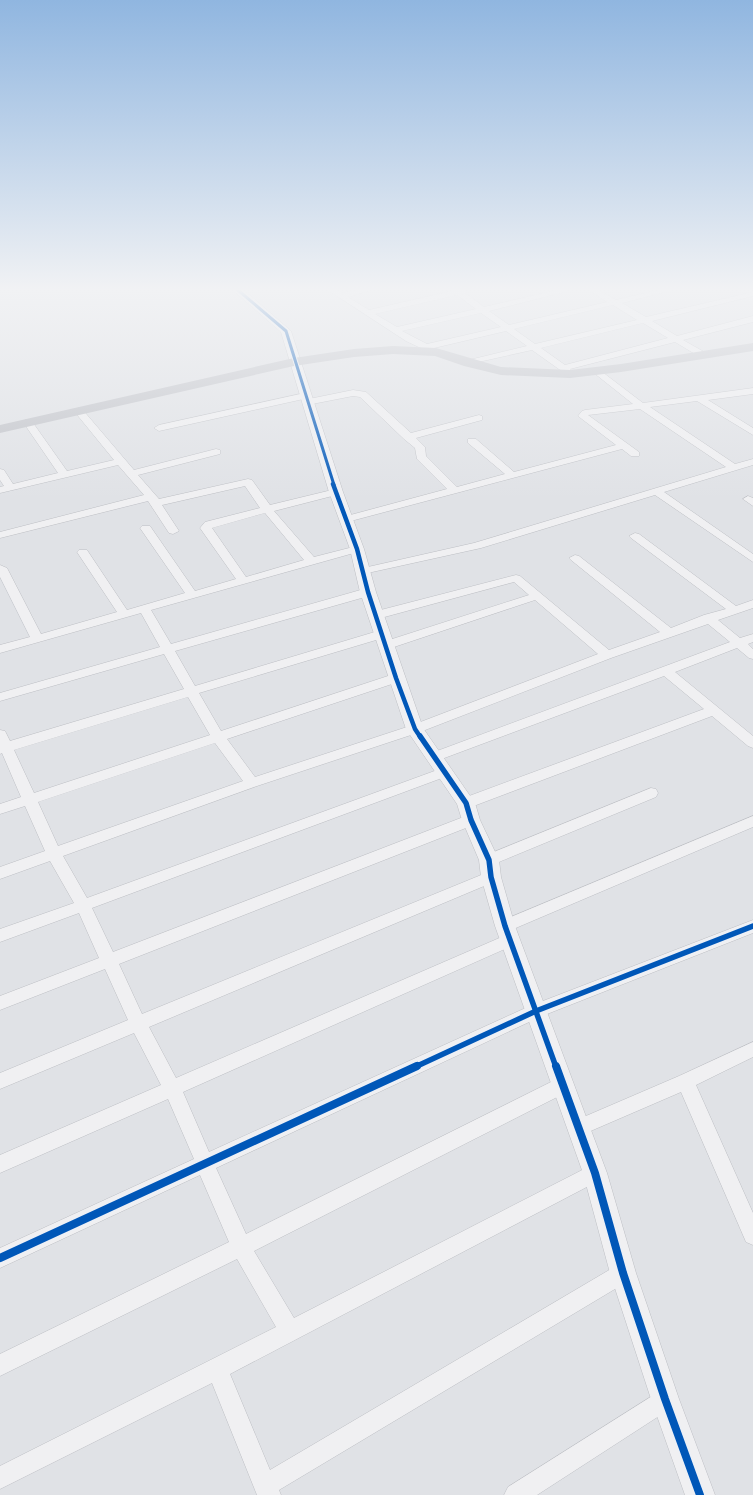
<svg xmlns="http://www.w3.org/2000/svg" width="753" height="1495" viewBox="0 0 753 1495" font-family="'Source Sans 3',sans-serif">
  <rect width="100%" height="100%" fill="#e0e2e6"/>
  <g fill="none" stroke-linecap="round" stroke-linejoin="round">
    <g stroke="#bdbfc4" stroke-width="1">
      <g id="minor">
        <path d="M 328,290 L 338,290 L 342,293 L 356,290 L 371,290 L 348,297 L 369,310 L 452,291 L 451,290 L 467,290 L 465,293 L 484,307 L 557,290 L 572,290 L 489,311 L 509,325 L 607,302 L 589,290 L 599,290 L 616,300 L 658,290 L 672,290 L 622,303 L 646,317 L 753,292 L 753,296 L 652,321 L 677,336 L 753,316 L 753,322 L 683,340 L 706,353 L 706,357 L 700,357 L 675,342 L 570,369 L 575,374 L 570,377 L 532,350 L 465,365 L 465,361 L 527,346 L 506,331 L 434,348 L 438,351 L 434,354 L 431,353 L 406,341 ZM 457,295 L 476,309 L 397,327 L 375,314 ZM 613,305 L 637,320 L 535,344 L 514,329 ZM 481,313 L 501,327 L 427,344 L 402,331 ZM 643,323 L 668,338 L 565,365 L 541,348 Z"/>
        <polygon points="597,368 643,403 753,388 753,394 708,400 753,428 753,435 697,401 650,407 735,464 753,459 753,465 664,492 753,554 753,562 655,495 481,548 363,574 359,573 357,571 359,569 474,543 726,467 640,409 588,415 639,452 639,456 631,456 622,449 347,522 343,521 342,519 343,517 447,489 417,459 415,448 404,439 360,397 353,396 307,405 304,404 304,400 353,390 366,392 411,433 479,415 482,416 482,420 416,438 425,447 426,456 457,487 505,474 468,443 468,439 476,439 514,472 616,445 578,416 582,411 585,410 633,404 594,373 592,371"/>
        <polygon points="305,393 310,396 308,398 159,431 154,428 159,425"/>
        <path d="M 79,408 L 82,409 L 134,470 L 216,449 L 220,450 L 220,454 L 138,475 L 159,499 L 248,479 L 252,480 L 270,505 L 336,489 L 341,492 L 340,494 L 274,511 L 314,557 L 357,546 L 361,547 L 363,549 L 361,551 L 151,610 L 171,644 L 364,589 L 372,589 L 374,592 L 372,595 L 175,651 L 195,686 L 378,631 L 386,631 L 388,634 L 386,637 L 199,693 L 221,731 L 391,675 L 401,675 L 402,678 L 401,681 L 227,739 L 255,777 L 410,726 L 598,654 L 535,600 L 391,648 L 383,648 L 381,645 L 383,642 L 529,595 L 514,582 L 377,619 L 371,615 L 373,612 L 516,575 L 520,576 L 609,650 L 660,632 L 571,560 L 569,558 L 575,555 L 579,556 L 671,628 L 704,615 L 726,609 L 631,538 L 629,536 L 635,533 L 639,534 L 736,606 L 753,600 L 753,608 L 718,620 L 740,638 L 753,634 L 753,642 L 748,644 L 753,649 L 753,659 L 749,658 L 737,648 L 675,672 L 753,736 L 753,748 L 748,746 L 712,716 L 471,807 L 461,807 L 459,803 L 461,799 L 704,709 L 664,676 L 439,760 L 429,760 L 427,757 L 429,754 L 730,642 L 708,624 L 611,658 L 420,732 L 257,786 L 63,856 L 87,898 L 440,769 L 450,769 L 452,772 L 450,775 L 92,908 L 113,952 L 466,816 L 471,815 L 476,816 L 478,820 L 476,824 L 119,964 L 142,1014 L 486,873 L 491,871 L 496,873 L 499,877 L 496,881 L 149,1027 L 176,1078 L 504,936 L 510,934 L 516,936 L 518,940 L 516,944 L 183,1092 L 209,1152 L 530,1006 L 753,920 L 753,933 L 542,1016 L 216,1168 L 246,1234 L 557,1079 L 563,1077 L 569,1079 L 572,1085 L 569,1091 L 254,1251 L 294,1318 L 588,1167 L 595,1164 L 602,1167 L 605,1173 L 602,1179 L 230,1374 L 270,1470 L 616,1266 L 623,1263 L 630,1266 L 633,1273 L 630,1280 L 279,1490 L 281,1495 L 257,1495 L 212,1383 L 0,1489 L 0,1466 L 276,1327 L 237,1259 L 0,1376 L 0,1354 L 229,1242 L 200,1175 L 0,1268 L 0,1248 L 194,1159 L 168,1099 L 0,1173 L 0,1155 L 161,1085 L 134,1033 L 0,1089 L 0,1073 L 128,1020 L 105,969 L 0,1010 L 0,996 L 99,958 L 79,913 L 0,942 L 0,929 L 74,903 L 50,861 L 0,879 L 0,867 L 45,851 L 25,806 L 0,814 L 0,804 L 21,797 L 2,753 L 0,754 L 0,730 L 5,731 L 10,741 L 184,689 L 164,654 L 0,701 L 0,693 L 160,647 L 141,613 L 0,653 L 0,645 L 30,637 L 0,577 L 0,565 L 7,568 L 41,634 L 117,612 L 77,552 L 79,550 L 87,550 L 127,610 L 185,593 L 140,528 L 142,526 L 150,526 L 195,591 L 236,579 L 200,528 L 205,522 L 260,508 L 245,486 L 162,505 L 179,531 L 173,534 L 169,533 L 148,501 L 0,538 L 0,532 L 144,495 L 118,465 L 0,493 L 0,487 L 4,486 L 0,480 L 0,469 L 4,470 L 13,484 L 58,473 L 23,422 L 25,420 L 31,420 L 67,471 L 114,460 L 74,411 ZM 265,513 L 304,560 L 246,577 L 212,528 ZM 188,697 L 210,735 L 34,793 L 14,750 ZM 215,743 L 243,781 L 58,846 L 38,802 Z"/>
        <polygon points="748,496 753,498 753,506 743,499"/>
        <polygon points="651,788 656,789 658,793 656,797 494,864 489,866 484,864 481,860 484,856"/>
        <polygon points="753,816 753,827 511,930 505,932 499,930 497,926 499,922"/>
        <polygon points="753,1042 753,1057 696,1085 753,1213 753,1245 746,1242 681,1092 579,1136 572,1134 570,1128 572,1122 679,1076"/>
        <polygon points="665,1388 673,1391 676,1399 673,1407 537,1495 504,1495 508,1487"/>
      </g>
    </g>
    <g stroke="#bdbfc4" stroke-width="1">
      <polygon id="tertiary" points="233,290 244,290 291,331 343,492 364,549 376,592 423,728 475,803 480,820 499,860 501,877 515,926 607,1173 636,1273 679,1399 715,1495 685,1495 651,1399 610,1273 583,1173 495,926 481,877 479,860 462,820 457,804 406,729 360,592 350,549 329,492 281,332"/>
    </g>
    <use href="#minor" fill="#f0f0f2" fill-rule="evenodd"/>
    <use href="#tertiary" fill="#f0f0f2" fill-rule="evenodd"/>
    <polygon fill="#c1c3c9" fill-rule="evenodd" points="753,343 753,351 621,372 570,378 501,375 464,366 435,356 393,354 354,357 294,366 0,433 0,425 294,358 354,349 393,346 436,348 501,367 570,370 621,364"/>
    <g stroke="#edf0f6" stroke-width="5">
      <polyline id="cycleway-far3" points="238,290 286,331 334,485"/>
    </g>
    <g stroke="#edf0f6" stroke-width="7">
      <polyline id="cycleway-far2" points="333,484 357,549 368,592 396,678 415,729 421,738"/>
    </g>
    <g stroke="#edf0f6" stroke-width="9">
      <g id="cycleway-far1">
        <polyline points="420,736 466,803 471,820 489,860 491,877 505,926 556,1067"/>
        <polyline points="415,1067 536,1011 753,926"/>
      </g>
    </g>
    <g stroke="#edf0f6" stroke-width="11">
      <g id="cycleway">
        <polyline points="556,1066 595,1173 623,1273 665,1399 700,1495"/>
        <polyline points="0,1258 417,1066"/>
      </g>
    </g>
    <use href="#cycleway-far3" stroke="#0057b8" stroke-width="3"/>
    <use href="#cycleway-far2" stroke="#0057b8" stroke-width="4.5"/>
    <use href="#cycleway-far1" stroke="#0057b8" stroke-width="5.5"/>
    <use href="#cycleway" stroke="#0057b8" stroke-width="8"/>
  </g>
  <linearGradient id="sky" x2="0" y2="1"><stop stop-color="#90b6e0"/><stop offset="0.58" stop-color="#f1f2f4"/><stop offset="1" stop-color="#f1f2f4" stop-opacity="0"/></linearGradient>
  <rect width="753" height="499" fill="url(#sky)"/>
</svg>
